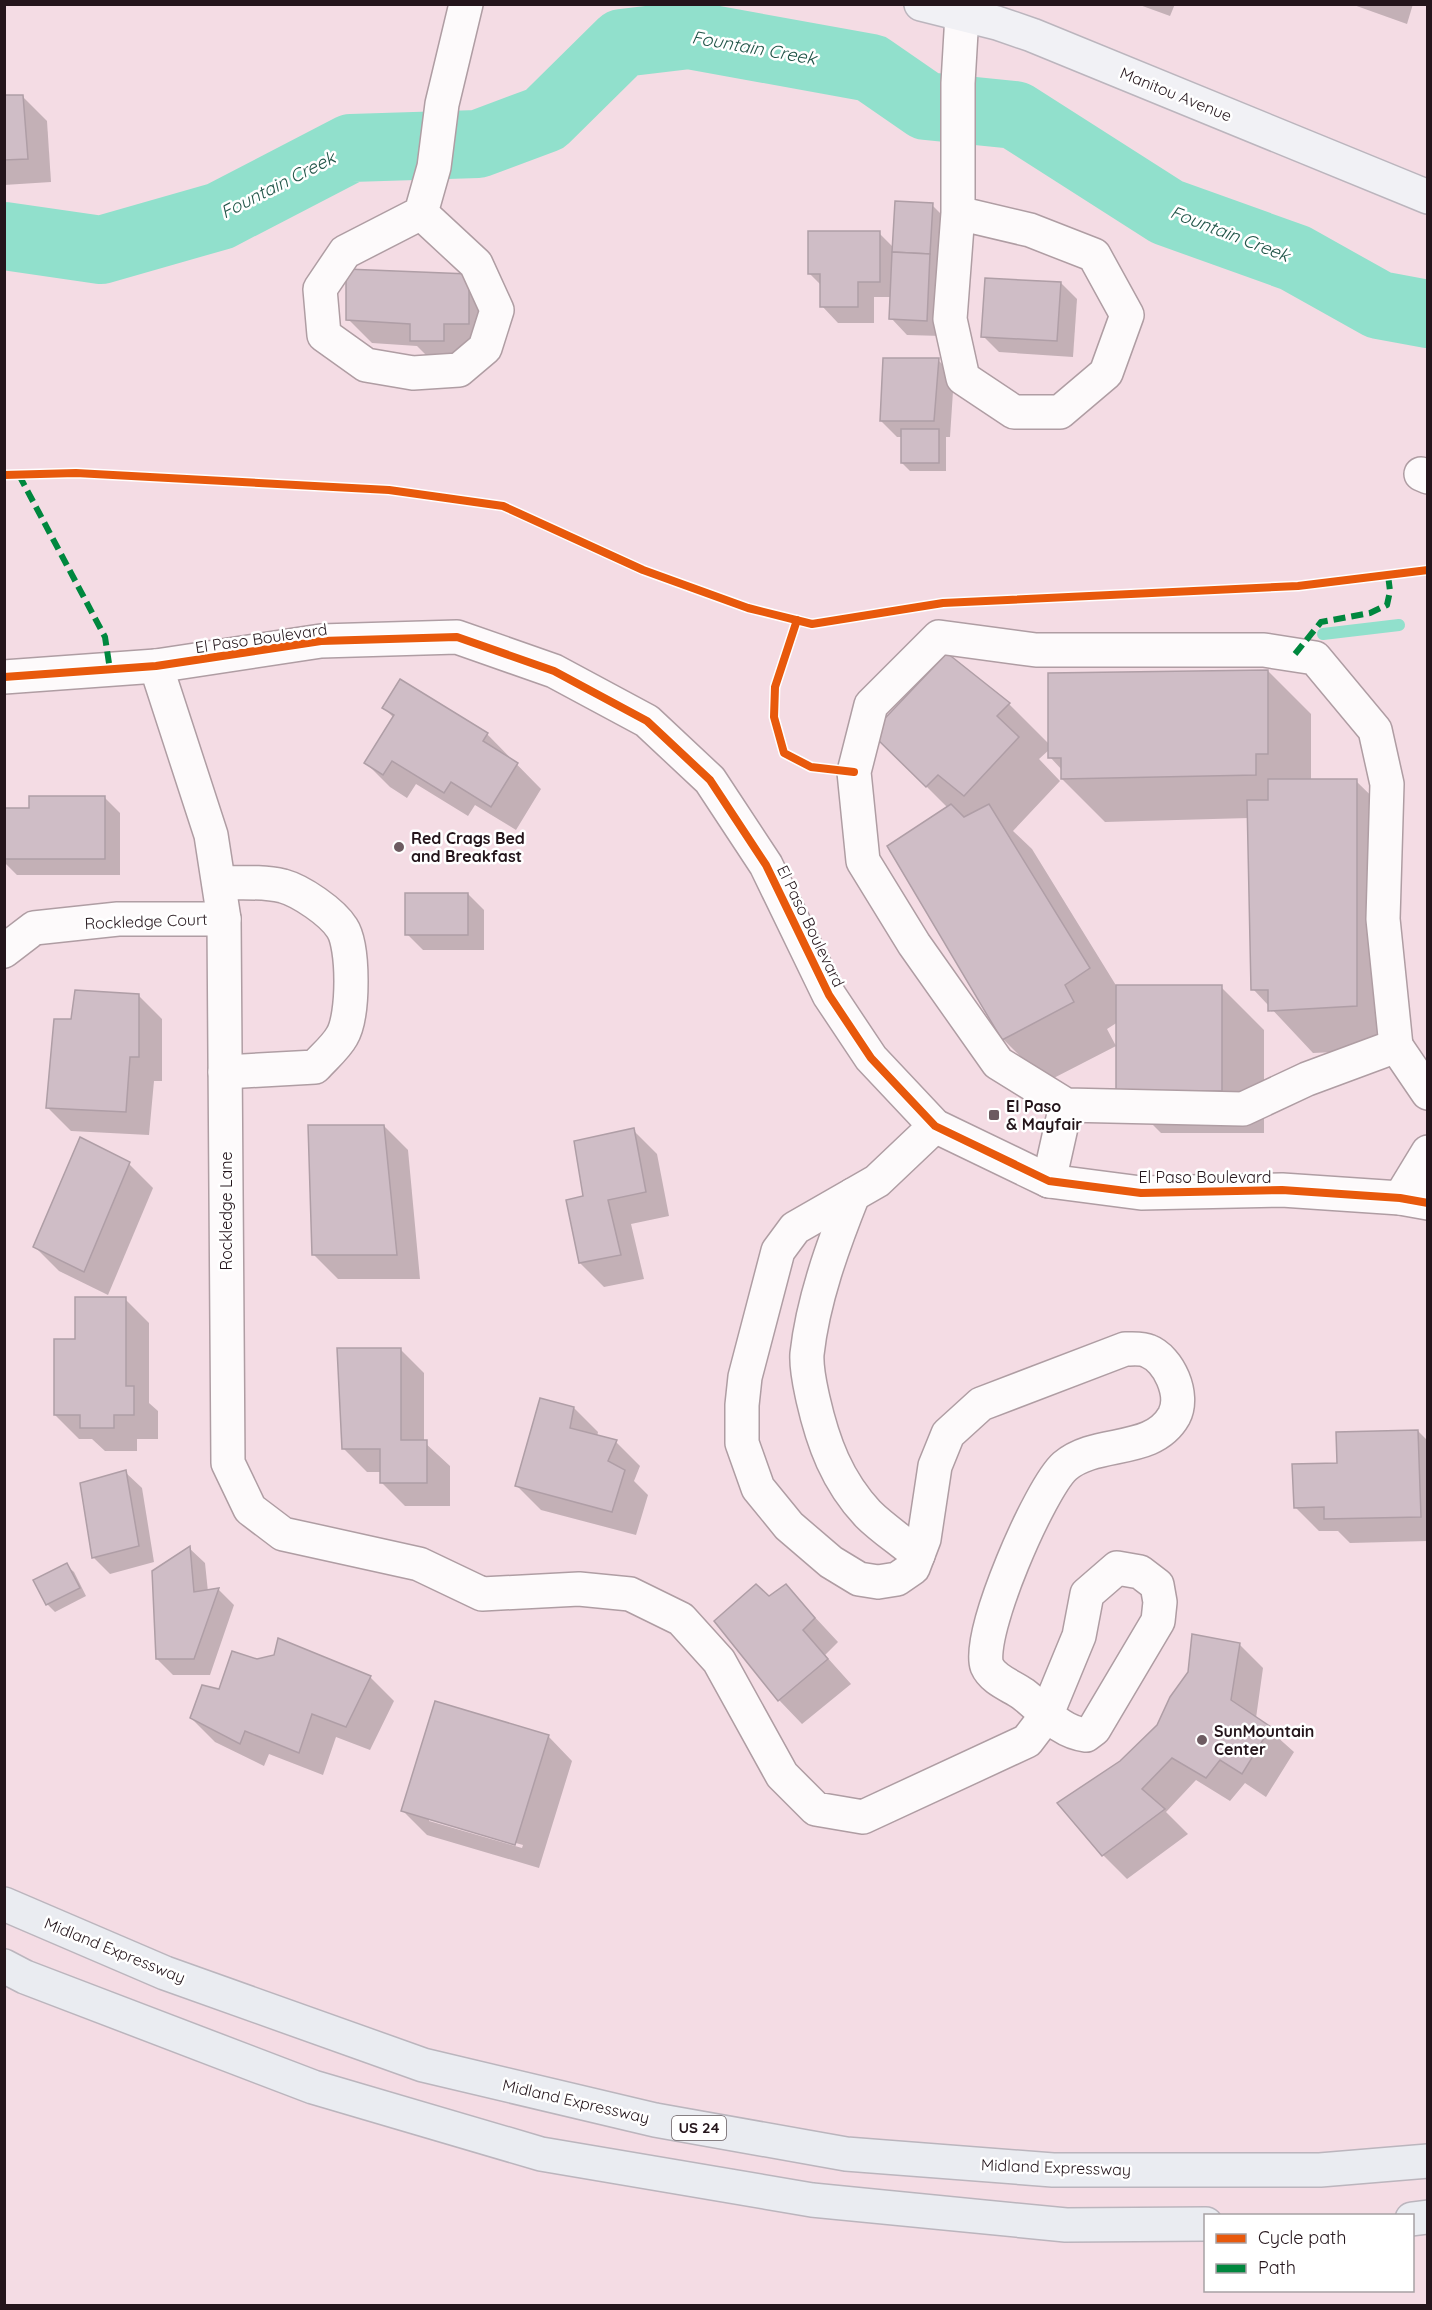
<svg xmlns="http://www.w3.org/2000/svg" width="1432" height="2310" viewBox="0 0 1432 2310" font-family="Quicksand,sans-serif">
  <rect width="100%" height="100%" fill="#f4dce4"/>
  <g fill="#0003" fill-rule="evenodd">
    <polygon points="1137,4 1175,4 1170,16"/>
    <polygon points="1351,4 1413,4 1407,24"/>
    <polygon points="4,97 23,97 47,121 51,182 4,185"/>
    <polygon points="932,205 948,221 942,336 907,335 891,318 892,297 874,297 874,323 838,323 822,306 822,286 809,273 879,233 894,248"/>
    <polygon points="468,275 492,347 435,364 417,346 372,343 348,319"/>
    <polygon points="1061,283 1077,299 1073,357 999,352 983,336"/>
    <polygon points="938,360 954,376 950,437 946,437 946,471 910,471 902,463 902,437 897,437 881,421"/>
    <polygon points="947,655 1009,704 1050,745 1268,671 1311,714 1311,781 1356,781 1400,824 1400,1049 1313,1053 1253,989 1249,818 1105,822 1062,779 1062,770 1050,757 1050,749 1039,759 1060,781 1013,831 1032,849 1117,987 1221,987 1264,1030 1264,1133 1161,1133 1118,1090 1118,1022 1107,1029 1116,1046 1046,1082 1003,1039 948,808 873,733"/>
    <polygon points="401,681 487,734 541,789 516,830 475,805 468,816 416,784 407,798 390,787 366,763 394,718 384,708"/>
    <polygon points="104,797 120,813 120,875 17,875 4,862 4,810 30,810"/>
    <polygon points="468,894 484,910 484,950 423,950 407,934"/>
    <polygon points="138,995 162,1019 162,1081 154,1081 149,1135 71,1131 47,1107 73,1021"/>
    <polygon points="384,1126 408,1150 420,1279 338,1279 314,1255"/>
    <polygon points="633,1130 657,1154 669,1216 631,1224 644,1279 604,1287 580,1263 585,1197"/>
    <polygon points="80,1139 129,1164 153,1188 108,1295 59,1271 35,1247"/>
    <polygon points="125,1299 149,1323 149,1403 158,1411 158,1439 137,1439 137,1451 105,1451 92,1439 79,1439 55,1415 77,1340"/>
    <polygon points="400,1349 424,1373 424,1442 450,1466 450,1506 405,1506 381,1482 381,1472 367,1472 343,1448"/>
    <polygon points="574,1408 598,1432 597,1437 616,1442 640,1466 634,1481 648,1495 636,1535 541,1510 517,1486"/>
    <polygon points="1418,1431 1428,1441 1428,1541 1350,1543 1338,1531 1319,1531 1295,1507 1339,1465"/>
    <polygon points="125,1472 142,1488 154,1562 110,1574 94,1558 81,1484"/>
    <polygon points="189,1548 205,1563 208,1592 219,1590 234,1605 210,1675 173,1675 157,1659"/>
    <polygon points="66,1565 74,1572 86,1596 55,1612 47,1604"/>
    <polygon points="786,1586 838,1642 825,1655 851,1684 802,1724 779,1700 769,1598"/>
    <polygon points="279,1640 371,1678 394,1701 370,1750 336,1737 323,1775 269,1754 264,1766 215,1742 191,1718 257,1661 276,1657"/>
    <polygon points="1239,1644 1263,1668 1256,1718 1294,1752 1266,1797 1245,1783 1230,1801 1196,1780 1166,1812 1188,1834 1127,1879 1103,1855 1121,1762"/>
    <path d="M 436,1703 L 549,1737 L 572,1761 L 539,1868 L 427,1835 L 403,1811 ZM 429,1818 L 523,1845 L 522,1848 L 429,1821 Z"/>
  </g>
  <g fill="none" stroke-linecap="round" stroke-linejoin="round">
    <polyline stroke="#91e0cc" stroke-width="12" points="1323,634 1399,625"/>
    <polyline stroke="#91e0cc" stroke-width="68" points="4,236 101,250 220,216 351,148 478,144 545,119 622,43 689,35 871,68 926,106 1015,115 1167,212 1295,258 1379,305 1428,314"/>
  </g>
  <g fill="#cfbdc6" stroke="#af9ea6" stroke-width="1.5">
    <polygon points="4,95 23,95 28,159 4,160"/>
    <polygon points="895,201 933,203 930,254 892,252"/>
    <polygon points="808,231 880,231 880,282 858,282 858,307 820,307 820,274 808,274"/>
    <polygon points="892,252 930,254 927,321 889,319"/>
    <polygon points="346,269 469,274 469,324 444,324 444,341 410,341 410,324 346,320"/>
    <polygon points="985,278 1061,282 1057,341 981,337"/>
    <polygon points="883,358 939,358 934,421 880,421"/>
    <rect x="901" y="429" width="38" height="34"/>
    <polygon points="947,653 1010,703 997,716 1019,737 964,796 938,775 926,787 871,733"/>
    <polygon points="1268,670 1268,754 1256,754 1256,775 1061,779 1061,758 1048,758 1048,673"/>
    <polygon points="400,679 488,733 483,741 518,763 491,807 451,782 444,793 392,761 383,775 364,763 394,715 382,708"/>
    <polygon points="1268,779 1357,779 1357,1006 1268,1011 1268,990 1251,990 1247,800 1268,800"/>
    <polygon points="29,796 105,796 105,859 4,859 4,808 29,808"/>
    <polygon points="951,804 964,817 989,804 1090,968 1065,985 1074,1002 1002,1040 887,846"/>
    <rect x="405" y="893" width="63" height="42"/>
    <rect x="1116" y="985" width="106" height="106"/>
    <polygon points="75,990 139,994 139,1057 130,1057 126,1112 46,1108 54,1019 71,1019"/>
    <polygon points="308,1125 384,1125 397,1255 312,1255"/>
    <polygon points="634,1128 646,1192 608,1200 621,1255 579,1263 566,1200 583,1196 574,1141"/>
    <polygon points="80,1137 130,1162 84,1272 33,1247"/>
    <polygon points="75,1297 126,1297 126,1386 134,1386 134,1415 114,1415 114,1428 80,1428 80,1415 54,1415 54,1339 75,1339"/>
    <polygon points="337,1348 401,1348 401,1440 427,1440 427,1483 380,1483 380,1449 342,1449"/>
    <polygon points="540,1398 574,1407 570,1428 617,1440 608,1461 625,1470 612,1512 515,1486"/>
    <polygon points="1418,1430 1421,1517 1324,1519 1324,1507 1294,1508 1292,1464 1337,1463 1336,1432"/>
    <polygon points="126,1470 139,1546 92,1558 80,1483"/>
    <polygon points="190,1546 194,1592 219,1588 194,1659 156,1659 152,1571"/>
    <polygon points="67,1563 80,1588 46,1605 33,1580"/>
    <polygon points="756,1584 769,1596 786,1584 815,1618 803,1630 828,1659 778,1701 714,1621"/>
    <polygon points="1192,1634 1240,1643 1231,1700 1271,1727 1242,1774 1220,1760 1206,1778 1172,1758 1142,1789 1165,1809 1102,1856 1057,1803 1120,1761 1157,1725 1170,1697 1188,1672"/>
    <polygon points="278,1638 371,1676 346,1727 312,1714 299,1753 245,1731 240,1744 190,1718 202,1685 219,1689 232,1651 257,1659 274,1655"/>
    <polygon points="435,1701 549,1735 515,1845 401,1811"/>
  </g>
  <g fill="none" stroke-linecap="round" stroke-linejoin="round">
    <g stroke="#af9da3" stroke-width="36">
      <g id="minor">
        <polyline points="421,213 476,264 497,310 485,348 459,370 413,373 366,365 324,335 320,289 345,252 421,213 434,167 442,104 466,4"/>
        <polyline points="958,213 1030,230 1094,255 1127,315 1106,373 1060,412 1014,412 963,378 950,319 958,213 958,83 962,15"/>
        <polyline points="1421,474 1428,477"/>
        <polygon points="939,637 1036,650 1264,650 1315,658 1375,730 1387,784 1383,919 1396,1046 1307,1079 1243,1109 1066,1105 998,1063 914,944 863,861 854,772 871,705"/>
        <path d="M 156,666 L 211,835 L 224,919 L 228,1463 L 250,1509 L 283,1534 L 419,1564 L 482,1594 L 579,1589 L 630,1594 L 681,1619 L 719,1661 L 782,1775 L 816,1809 L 863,1817 L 1027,1741 L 1046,1716 L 1079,1636 L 1087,1594 L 1117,1568 L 1140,1572 L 1157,1585 L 1160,1602 L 1158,1621 L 1094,1729 L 1086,1735 C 1059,1732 1043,1709 1023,1694 C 1012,1686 993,1680 987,1666 C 976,1635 1040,1488 1065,1466 C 1097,1439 1152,1455 1174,1416 C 1185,1395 1169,1359 1148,1351 C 1142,1348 1132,1349 1125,1349 L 981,1404 L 948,1434 L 935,1466 L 924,1539 L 913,1568 L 897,1579 L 878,1582 L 859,1579 L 831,1562 L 789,1526 L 758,1488 L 742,1443 L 742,1405 L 745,1377 L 778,1251 L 795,1228 L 877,1181 L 935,1126"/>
        <polyline points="4,677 156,666 321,641 457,637 554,671 647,721 710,780 766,865 829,995 871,1058 935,1126 1049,1181 1141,1193 1282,1190 1400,1198 1428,1203"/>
        <path d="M 219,883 C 240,883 262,881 283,886 C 301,891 332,912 342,928 C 354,946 354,1016 342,1036 C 336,1047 324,1057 315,1067 L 225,1072"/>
        <polyline points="4,951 34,928 118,919 224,919"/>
        <polyline points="1396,1046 1428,1093"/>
        <polyline points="1049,1181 1066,1105"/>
        <path d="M 853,1195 C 833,1245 813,1300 807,1354 C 806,1369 810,1385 813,1399 C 823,1443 837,1481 868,1514 C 883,1529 902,1541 918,1555"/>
        <polyline points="1400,1198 1428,1152"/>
      </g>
    </g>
    <g stroke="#bbb5bd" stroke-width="36">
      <polyline id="major" points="921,4 997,23 1032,35 1428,197"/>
    </g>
    <g stroke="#bbb5bd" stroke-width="36">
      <g id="highway">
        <polyline points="4,1904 165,1973 423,2065 655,2120 846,2154 1053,2170 1320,2170 1428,2161"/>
        <polyline points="4,1966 25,1977 313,2087 541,2154 812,2200 1066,2225 1206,2224"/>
        <polyline points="1412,2219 1428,2217"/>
      </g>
    </g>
    <use href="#minor" stroke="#fdfafb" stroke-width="33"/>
    <use href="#major" stroke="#f1f1f5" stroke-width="33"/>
    <use href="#highway" stroke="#eaecf1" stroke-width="33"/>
    <g stroke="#00873e" stroke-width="6" stroke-dasharray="12 6" stroke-linecap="butt">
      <polyline points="19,475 105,637 110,670"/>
      <polyline points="1295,654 1321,622 1370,613 1387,605 1390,591 1388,575"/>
    </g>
    <g stroke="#fff" stroke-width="11">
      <g id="cycleway">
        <polyline points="4,475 76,473 389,490 503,506 643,570 748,608 812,624 943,603 1298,586 1428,570"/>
        <polyline points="797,620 775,687 774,717 784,753 811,767 854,772"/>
        <polyline points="4,677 156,666 321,641 457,637 554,671 647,721 710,780 766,865 829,995 871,1058 935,1126 1049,1181 1141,1193 1282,1190 1400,1198 1428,1203"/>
      </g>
    </g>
    <use href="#cycleway" stroke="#e8590c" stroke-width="8"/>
  </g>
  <g fill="#6d5b61" stroke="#fff" stroke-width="2">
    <circle cx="399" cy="847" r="6"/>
    <rect x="988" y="1109" width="12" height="12" rx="3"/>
    <circle cx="1202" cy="1740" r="6"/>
  </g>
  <g text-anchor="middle" stroke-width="5" stroke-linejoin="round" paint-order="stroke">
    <rect fill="#fff" stroke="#665b5f" stroke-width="1.5" x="672" y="2116" width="54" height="24" rx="4.5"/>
    <g font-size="15" font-weight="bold" fill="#24151b">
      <text x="699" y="2133">US 24</text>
    </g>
    <g font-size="16" fill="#24151b" stroke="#fff">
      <text transform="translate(1176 94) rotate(22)" y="6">Manitou Avenue</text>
      <text transform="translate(261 638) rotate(-8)" y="6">El Paso Boulevard</text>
      <text transform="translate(146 921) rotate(-2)" y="6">Rockledge Court</text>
      <text transform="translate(811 926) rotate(64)" y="6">El Paso Boulevard</text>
      <text x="1205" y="1183">El Paso Boulevard</text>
      <text transform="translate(226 1211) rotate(-90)" y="6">Rockledge Lane</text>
      <text transform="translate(115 1950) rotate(22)" y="6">Midland Expressway</text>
      <text transform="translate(576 2101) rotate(13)" y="6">Midland Expressway</text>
      <text transform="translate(1056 2167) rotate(2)" y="6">Midland Expressway</text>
    </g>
    <g font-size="16" font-weight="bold" fill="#24151b" stroke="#fff" text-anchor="start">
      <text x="411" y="844">Red Crags Bed<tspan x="411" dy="18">and Breakfast</tspan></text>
      <text x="1006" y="1112">El Paso<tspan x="1006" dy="18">&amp; Mayfair</tspan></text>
      <text x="1214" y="1737">SunMountain<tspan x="1214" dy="18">Center</tspan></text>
    </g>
    <g font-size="18" font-style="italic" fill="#215548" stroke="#fff">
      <text transform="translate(754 48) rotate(10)" y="6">Fountain Creek</text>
      <text transform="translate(278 185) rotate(-27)" y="6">Fountain Creek</text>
      <text transform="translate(1230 234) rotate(21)" y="6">Fountain Creek</text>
    </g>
  </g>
  <rect width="1432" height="2310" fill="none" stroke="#24151b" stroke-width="12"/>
  <rect x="1204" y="2214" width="210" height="78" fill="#ffffff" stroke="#a7a1a4" stroke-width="1.5"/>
  <rect x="1216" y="2234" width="30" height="9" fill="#e8590c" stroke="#a7a1a4" stroke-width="1.5"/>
  <text x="1258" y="2244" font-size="18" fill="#24151b">Cycle path</text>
  <rect x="1216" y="2264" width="30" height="9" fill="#00873e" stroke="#a7a1a4" stroke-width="1.5"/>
  <text x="1258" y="2274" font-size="18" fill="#24151b">Path</text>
</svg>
